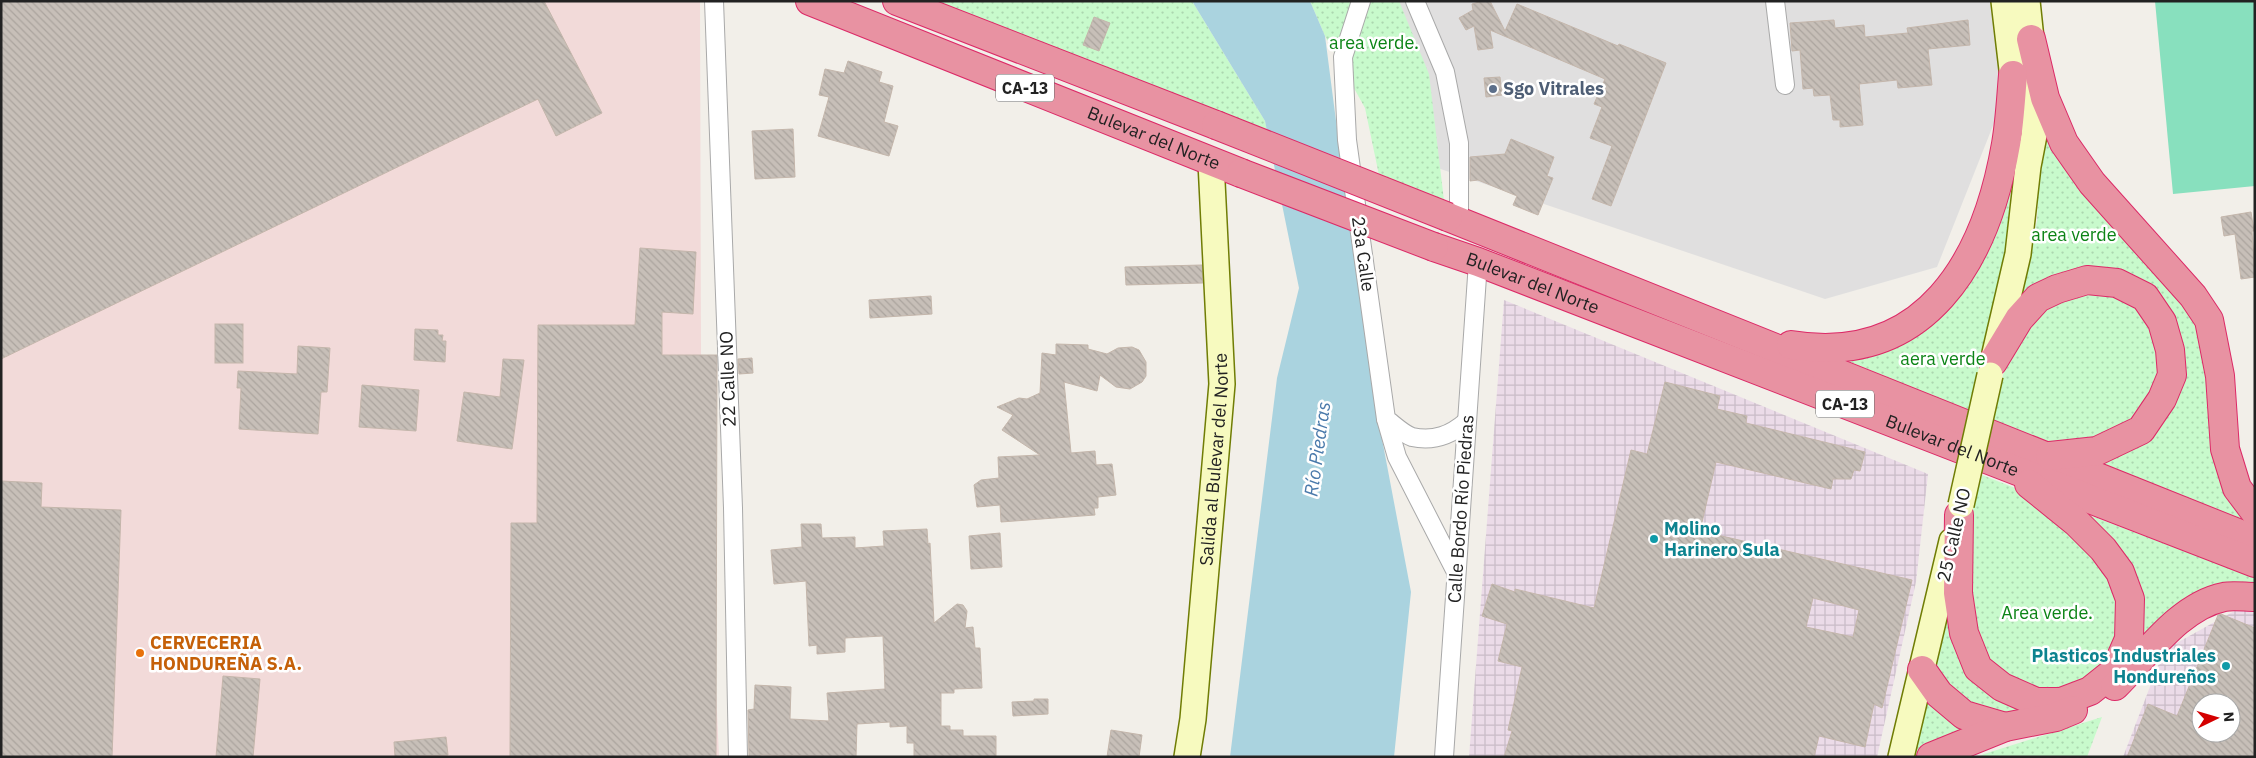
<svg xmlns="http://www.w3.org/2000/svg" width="2256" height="758" viewBox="0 0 2256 758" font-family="'IBM Plex Sans',sans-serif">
  <defs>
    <pattern id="industrial-grid" width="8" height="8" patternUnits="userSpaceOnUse" patternTransform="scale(1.25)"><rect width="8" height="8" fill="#ebdbe8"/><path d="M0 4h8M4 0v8" fill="none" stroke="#c9bcc7"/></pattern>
    <pattern id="park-dots" width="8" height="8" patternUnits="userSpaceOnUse" patternTransform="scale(1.25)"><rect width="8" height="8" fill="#c8facc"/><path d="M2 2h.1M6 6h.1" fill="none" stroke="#acd6af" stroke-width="1.8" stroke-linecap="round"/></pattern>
    <pattern id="building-back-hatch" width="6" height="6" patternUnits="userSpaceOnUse" patternTransform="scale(1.25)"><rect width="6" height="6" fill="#c7bfb8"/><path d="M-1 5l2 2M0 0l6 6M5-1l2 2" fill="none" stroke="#aba49e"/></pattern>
  </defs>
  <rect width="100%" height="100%" fill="#f2efe9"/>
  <polygon fill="#e0dfdf" points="1344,1 2003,1 2013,75 1937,267 1825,299 1414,160"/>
  <polygon fill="#f2dad9" points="1,1 700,1 701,353 719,757 1,757"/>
  <g fill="url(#industrial-grid)" fill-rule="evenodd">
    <polygon points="1504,300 1928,474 1916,582 1877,757 1469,757"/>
    <path d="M 2238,609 L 2255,613 L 2255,757 L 2123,757 L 2164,650 ZM 2201,703 L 2231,703 L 2231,733 L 2201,733 Z"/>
  </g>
  <g fill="url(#park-dots)">
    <polygon points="927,1 1192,1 1265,121 1269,139"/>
    <polygon points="1310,1 1399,1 1429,74 1445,209 1380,180 1365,108 1325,36"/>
    <polygon points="2048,129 2204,330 2255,527 2087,460 2098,458 2180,371 2116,275 2017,309 2037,221 2039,176"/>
    <polygon points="2013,157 2007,243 1969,411 1836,356 1921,329"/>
    <polygon points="2087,288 2139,302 2154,326 2163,368 2135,423 2103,440 2054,447 1992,421 2009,350 2043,304"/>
    <polygon points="1982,475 2015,488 2069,529 2097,555 2123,600 2110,664 2064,691 2030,691 1986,663 1966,593 1966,533"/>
    <polygon points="2065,506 2255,578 2255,590 2131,662 2138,594"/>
    <polygon points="1951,593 1957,636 2032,708 2008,718 1968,709 1932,673"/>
    <polygon points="1928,691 1983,728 1919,757 1912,757"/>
    <polygon points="2102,717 2087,757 1978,757 1984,754"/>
  </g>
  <polygon fill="#88e0be" points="2155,1 2255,1 2255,186 2173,194"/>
  <polygon fill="#aad3df" points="1192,1 1310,1 1325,36 1339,144 1382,439 1411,592 1394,757 1230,757 1277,378 1299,288 1265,121"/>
  <g fill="url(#building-back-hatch)" stroke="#c4b6ab" fill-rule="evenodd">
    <polygon points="1,1 544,1 602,113 556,136 538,99 1,359"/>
    <polygon points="1483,1 1490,1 1505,31 1517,4 1618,46 1619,44 1666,63 1611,206 1592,199 1612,146 1590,138 1602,107 1594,104 1605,79 1490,30 1493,48 1478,50 1474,26 1466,30 1459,18 1473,10 1472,4"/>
    <polygon points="1094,17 1110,23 1099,51 1083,45"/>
    <polygon points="1834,20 1835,28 1864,25 1865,37 1908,33 1907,28 1968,20 1970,45 1928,49 1932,85 1898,88 1897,80 1859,84 1863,125 1840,127 1840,120 1833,120 1830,95 1814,96 1813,88 1803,89 1800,50 1792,51 1790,23"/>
    <polygon points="848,61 882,72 879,82 893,86 884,122 898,126 889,156 818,136 829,97 819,95 825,69 844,73"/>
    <polygon points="1500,77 1502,95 1486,97 1484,78"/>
    <polygon points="793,129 795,177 755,179 752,131"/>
    <polygon points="1511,139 1554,157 1547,176 1553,178 1538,215 1513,205 1517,196 1478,180 1470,181 1470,157 1505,154"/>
    <polygon points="2251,212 2254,231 2252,231 2255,277 2241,279 2235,234 2224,236 2221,217"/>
    <polygon points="640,248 696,252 693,314 662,312 662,355 717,355 716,757 510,757 511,523 537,523 538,325 635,325"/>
    <polygon points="1202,265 1203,283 1126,285 1125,267"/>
    <polygon points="931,296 932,314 870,318 869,300"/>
    <rect x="215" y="324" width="28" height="39"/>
    <polygon points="415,329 438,330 438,335 443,335 442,341 446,341 445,362 414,360"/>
    <polygon points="1056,344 1088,345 1088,349 1107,354 1118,348 1132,347 1139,350 1146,362 1146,376 1142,382 1130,389 1116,387 1100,375 1097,391 1064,382 1071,453 1095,451 1096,465 1112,464 1116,495 1098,497 1098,508 1094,508 1095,515 1001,522 1000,505 977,507 974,485 981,480 999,478 998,457 1040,455 1002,430 1013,415 997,407 1019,398 1027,399 1040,393 1042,353 1056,355"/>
    <polygon points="298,346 330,348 327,392 321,392 318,434 239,429 241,388 237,388 238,371 297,374"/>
    <polygon points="752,358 753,373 739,374 738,359"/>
    <polygon points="503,359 524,360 512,449 457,441 464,392 500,397"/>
    <path d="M 1665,382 L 1720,396 L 1717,409 L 1747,416 L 1746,423 L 1865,452 L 1860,471 L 1854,470 L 1851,479 L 1833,479 L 1831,489 L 1716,462 L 1700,531 L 1912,580 L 1882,708 L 1874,704 L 1865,747 L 1819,736 L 1814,757 L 1504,757 L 1512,731 L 1508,730 L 1522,667 L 1498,661 L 1507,624 L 1482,616 L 1492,584 L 1515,592 L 1515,589 L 1594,608 L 1631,450 L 1647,454 ZM 1813,598 L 1859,610 L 1853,637 L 1806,627 Z"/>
    <polygon points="362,385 419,390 416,431 359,427"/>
    <polygon points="1,481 42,483 41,507 121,510 112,757 1,757"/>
    <polygon points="801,524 821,524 822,538 855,537 855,548 884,546 883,531 927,529 928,544 930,543 934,623 957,604 963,605 967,611 965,628 973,627 975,648 980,648 982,688 954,689 954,693 941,693 941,726 950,726 950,730 963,730 963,736 996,736 996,757 914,757 914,743 907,743 907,726 890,727 890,722 857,724 856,757 760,755 760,757 749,757 748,710 754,709 755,685 791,687 790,719 829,721 827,693 885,689 883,636 845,638 845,652 817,654 817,645 809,646 806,581 774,584 771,550 802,547"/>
    <polygon points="1000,533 1002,567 971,569 969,536"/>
    <path d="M 2221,614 L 2255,628 L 2255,757 L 2127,757 L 2148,704 L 2177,716 L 2218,615 ZM 2201,703 L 2231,703 L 2231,733 L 2201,733 Z"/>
    <polygon points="223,676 260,679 253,757 216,757"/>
    <polygon points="1034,699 1048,699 1048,714 1013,716 1012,702 1034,701"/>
    <polygon points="1111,730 1142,735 1139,757 1107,757"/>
    <polygon points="446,737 448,755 395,757 394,742"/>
  </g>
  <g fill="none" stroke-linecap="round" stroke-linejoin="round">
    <g stroke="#a9a9a9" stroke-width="20">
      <g id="street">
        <polyline points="714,1 733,508 738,757"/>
        <path d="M 1361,1 L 1343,57 L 1347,140 L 1386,419 C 1393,424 1403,434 1412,437 C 1434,442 1451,435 1467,421"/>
        <polyline points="1415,1 1445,72 1459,143 1459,220"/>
        <polyline points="1775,1 1785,85"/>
        <polyline points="1386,419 1397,457 1456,572"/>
        <polyline points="1444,757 1478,262"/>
      </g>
    </g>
    <g stroke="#707d05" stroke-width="28">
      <g id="secondary">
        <polyline points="2004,1 2015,95"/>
        <polyline points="1995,353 2018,254 2028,166 2034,135 2031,39 2027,1"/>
        <path id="s1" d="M 1187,757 L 1193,719 L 1222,384 L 1211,162"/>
        <polyline points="1901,757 1952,541"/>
      </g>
    </g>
    <g stroke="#dc2a67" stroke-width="30">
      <g id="highway">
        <path id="s2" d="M 810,1 L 1241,173"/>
        <polyline points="897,1 1216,125"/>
        <polyline points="2031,39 2045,98 2064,143 2092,183 2193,296 2209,320 2220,376 2225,449 2237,488 2255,512"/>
        <polyline points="1448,217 2255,540"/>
        <path id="s3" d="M 1434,247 L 1478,262 L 2255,563"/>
        <path d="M 1791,345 C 1926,367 1986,260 2006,144 C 2010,121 2011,98 2013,75"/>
        <polyline points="1993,362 2019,319 2038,298 2057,289 2087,280 2117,283 2145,297 2162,322 2170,350 2172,375 2162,399 2141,430 2097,451 2050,456"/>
        <polyline points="1959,515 1958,593 1964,633 1978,668 2002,687 2036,702 2061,702 2090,691 2115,671 2129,639 2130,599 2120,572 2103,549 2076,522 2029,484"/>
        <polyline points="1922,670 1939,694 1964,715 2005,727"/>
        <path d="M 2115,686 C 2146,656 2179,606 2224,597 C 2233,595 2245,597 2255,597"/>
        <polyline points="1931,757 2005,727 2056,717 2073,710"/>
      </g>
    </g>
    <use href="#street" stroke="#fff" stroke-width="18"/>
    <use href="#secondary" stroke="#f7fabf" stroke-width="25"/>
    <use href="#highway" stroke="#e892a2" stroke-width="28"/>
    <g stroke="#707d05" stroke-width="28" stroke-linecap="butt">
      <polyline id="secondary-bridge" points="1961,505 1990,375"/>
    </g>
    <g stroke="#dc2a67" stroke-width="30" stroke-linecap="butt">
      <g id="highway-bridge">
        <polyline points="1216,125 1448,217"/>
        <polyline points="1241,173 1434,247"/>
      </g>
    </g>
    <use href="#secondary-bridge" stroke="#f7fabf" stroke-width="25"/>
    <use href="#highway-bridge" stroke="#e892a2" stroke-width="28"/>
  </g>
  <circle fill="#5c6f8a" stroke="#fff" stroke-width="2" cx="1493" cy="89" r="5"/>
  <g fill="#0f9aa8" stroke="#fff" stroke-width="2">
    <circle cx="1654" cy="539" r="5"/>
    <circle cx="2226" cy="666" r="5"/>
  </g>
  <circle fill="#e8710a" stroke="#fff" stroke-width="2" cx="140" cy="653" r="5"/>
  <g text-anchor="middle" stroke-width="5" stroke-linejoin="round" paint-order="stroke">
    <g fill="#fff" stroke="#646464" stroke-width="1">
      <rect x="996" y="74.5" width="58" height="27" rx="4"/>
      <rect x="1816" y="390.5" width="58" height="27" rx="4"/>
    </g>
    <g font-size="16" font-weight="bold" fill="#222">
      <text x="1025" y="94">CA-13</text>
      <text x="1845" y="410">CA-13</text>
    </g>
    <g font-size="18" fill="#0c8416" stroke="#fff">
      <text x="1374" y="49">area verde.</text>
      <text x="2074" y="241">area verde</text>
      <text x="1943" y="365">aera verde</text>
      <text x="2047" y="619">Area verde.</text>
    </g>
    <g font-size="18" font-weight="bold" fill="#4e5e75" stroke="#fff" text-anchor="start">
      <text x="1503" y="95">Sgo Vitrales</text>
    </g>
    <g font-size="18" fill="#222" stroke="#fff">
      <text dy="6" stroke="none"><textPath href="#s2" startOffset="370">Bulevar del Norte</textPath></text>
      <text transform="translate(1363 254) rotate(82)" y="6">23a Calle</text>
      <text dy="6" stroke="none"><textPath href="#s3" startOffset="105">Bulevar del Norte</textPath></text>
      <text transform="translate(728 379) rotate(-92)" y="6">22 Calle NO</text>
      <text dy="6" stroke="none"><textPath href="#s3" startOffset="555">Bulevar del Norte</textPath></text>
      <text dy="6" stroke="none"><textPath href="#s1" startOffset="299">Salida al Bulevar del Norte</textPath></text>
      <text transform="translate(1461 509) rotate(-86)" y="6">Calle Bordo Río Piedras</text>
      <text transform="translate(1954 535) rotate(-77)" y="6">25 Calle NO</text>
    </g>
    <g font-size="18" font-weight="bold" fill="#0d838f" stroke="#fff" text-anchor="start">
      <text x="1664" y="535">Molino<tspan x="1664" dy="21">Harinero Sula</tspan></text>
      <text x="2216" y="662" text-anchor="end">Plasticos Industriales<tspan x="2216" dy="21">Hondureños</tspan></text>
    </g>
    <g font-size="18" font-weight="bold" fill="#c56008" stroke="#fff" text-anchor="start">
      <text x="150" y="649">CERVECERIA<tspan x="150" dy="21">HONDUREÑA S.A.</tspan></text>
    </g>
    <g font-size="19" font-style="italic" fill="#4a7aab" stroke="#fff">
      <text transform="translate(1317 449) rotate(-82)" y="7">Río Piedras</text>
    </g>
  </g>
  <rect width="2256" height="758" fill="none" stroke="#222222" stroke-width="5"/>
  <g transform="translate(2216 718) rotate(85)"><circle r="24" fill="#ffffff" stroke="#a7a7a7"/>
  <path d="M0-4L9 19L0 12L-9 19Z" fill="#d40000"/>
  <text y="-8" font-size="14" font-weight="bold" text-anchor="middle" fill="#222222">N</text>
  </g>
</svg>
